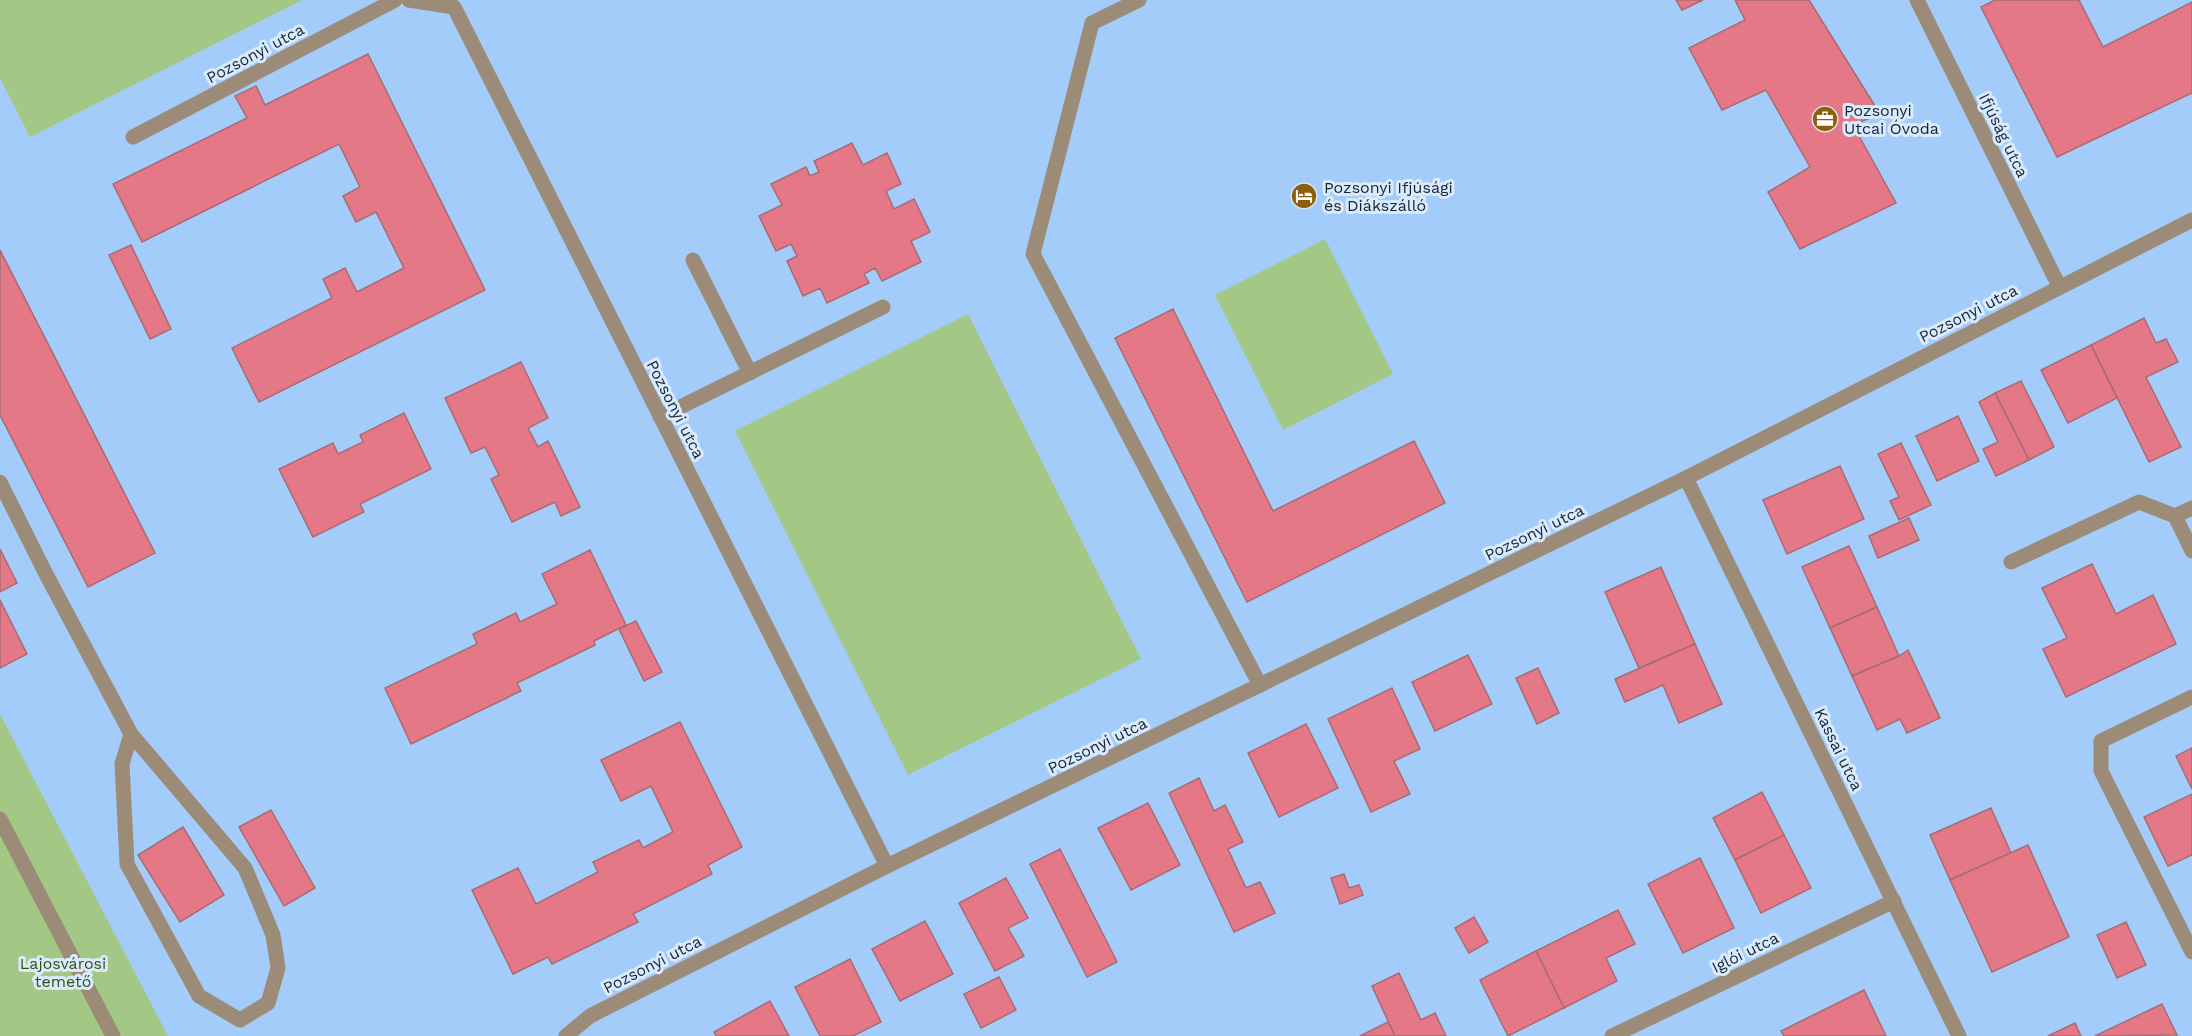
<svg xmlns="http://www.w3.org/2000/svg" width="2192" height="1036" viewBox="0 0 2192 1036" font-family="'Work Sans',sans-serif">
  <rect width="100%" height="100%" fill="#a3ccfb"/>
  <g fill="#a3c886">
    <polygon points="0,0 302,0 30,137 0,78"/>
    <polygon points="1325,239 1393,374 1283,430 1215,295"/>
    <polygon points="968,314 1141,659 908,775 735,431"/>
    <polygon points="0,714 168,1036 0,1036"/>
  </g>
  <g fill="#e57887" stroke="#a96b72" stroke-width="1.5">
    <polygon points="1676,0 1703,0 1682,10"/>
    <polygon points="1735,0 1809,0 1880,114 1853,125 1896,203 1800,249 1768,192 1810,167 1766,90 1722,110 1689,48 1745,20"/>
    <polygon points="1995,0 2079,0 2103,47 2192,2 2192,93 2057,157 1981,7"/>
    <polygon points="368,54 485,290 259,402 232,348 332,298 323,279 345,268 357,292 404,268 376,212 356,222 343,196 360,187 339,144 142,242 113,184 247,118 235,96 256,86 265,105"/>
    <polygon points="852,143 863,165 887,153 901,184 886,191 894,209 914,199 930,232 911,241 921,262 882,281 875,268 864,274 869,283 827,303 820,288 803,296 787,261 797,256 791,244 776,251 759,216 782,205 771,184 806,167 810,176 819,172 814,161"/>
    <polygon points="131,245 171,329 150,339 109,255"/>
    <polygon points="0,250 155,553 88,587 0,415"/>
    <polygon points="1173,309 1273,511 1414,441 1445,503 1247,602 1115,338"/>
    <polygon points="2144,318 2156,343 2166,339 2178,362 2146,377 2181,447 2149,462 2091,345"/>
    <polygon points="2091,345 2117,398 2068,423 2041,370"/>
    <polygon points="521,362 548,418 528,428 538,447 548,441 580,507 561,516 555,502 512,522 491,479 499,475 485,447 471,453 445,398"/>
    <polygon points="2021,381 2054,447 2029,460 1995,393"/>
    <polygon points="1995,393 2029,460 1996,476 1983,449 1998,442 1979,402"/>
    <polygon points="404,413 431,469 360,504 364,512 313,537 279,469 333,443 338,454 363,442 360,435"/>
    <polygon points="1958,416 1979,461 1937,481 1916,436"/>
    <polygon points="1901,443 1931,505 1899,520 1890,501 1899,497 1878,454"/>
    <polygon points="1840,466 1864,519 1787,554 1763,500"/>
    <polygon points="1909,518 1919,540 1878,558 1869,536"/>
    <polygon points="1849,546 1877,607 1830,628 1802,567"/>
    <polygon points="0,549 17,583 0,592"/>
    <polygon points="590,550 626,625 594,641 595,645 517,683 521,691 411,744 385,688 477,644 473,634 516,613 520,622 557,604 542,574"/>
    <polygon points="2092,564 2116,614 2153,595 2176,644 2066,697 2043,649 2067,638 2042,588"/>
    <polygon points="1661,567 1695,644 1639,668 1605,592"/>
    <polygon points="0,600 27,654 0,668"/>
    <polygon points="1877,607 1899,656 1852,676 1830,628"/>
    <polygon points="636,621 662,672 644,681 619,629"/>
    <polygon points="1695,644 1722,704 1679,723 1663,685 1625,702 1615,679"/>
    <polygon points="1908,650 1940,718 1907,733 1900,719 1877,730 1852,676 1899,656"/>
    <polygon points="1468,655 1492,704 1435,731 1412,682"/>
    <polygon points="1538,668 1559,713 1537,724 1516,678"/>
    <polygon points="1392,688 1420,749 1394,761 1410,794 1371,812 1328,719"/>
    <polygon points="680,722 742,847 708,865 712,874 633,914 638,922 552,964 548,957 513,974 472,890 518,868 536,904 598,872 593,862 639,840 643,848 673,832 651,786 621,801 601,760"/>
    <polygon points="1306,724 1338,788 1279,817 1248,753"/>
    <polygon points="2192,748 2192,789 2176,756"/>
    <polygon points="1199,778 1214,811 1225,805 1243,842 1228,849 1246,888 1260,882 1275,913 1234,932 1169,793"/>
    <polygon points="1762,792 1784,835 1735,860 1713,818"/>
    <polygon points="2192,794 2192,855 2168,866 2144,817"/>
    <polygon points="1148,803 1180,865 1131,890 1098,828"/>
    <polygon points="1991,808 2011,853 1950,880 1930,835"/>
    <polygon points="271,810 315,888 284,906 239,827"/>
    <polygon points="183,827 224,895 180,922 138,855"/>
    <polygon points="1784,835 1811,888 1761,913 1735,860"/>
    <polygon points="2028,845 2069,937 1992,972 1950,880"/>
    <polygon points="1060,849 1117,962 1087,977 1030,864"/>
    <polygon points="1700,858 1734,928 1683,953 1648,884"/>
    <polygon points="1344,874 1349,888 1359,885 1363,895 1340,904 1331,878"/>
    <polygon points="1006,878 1028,918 1008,928 1024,956 995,971 959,903"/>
    <polygon points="1618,910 1635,944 1606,958 1617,981 1564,1008 1536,951"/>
    <polygon points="1474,917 1488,942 1469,953 1455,928"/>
    <polygon points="925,921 953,974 900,1001 872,949"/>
    <polygon points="2126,922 2146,965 2117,978 2097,935"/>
    <polygon points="1536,951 1564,1008 1508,1036 1480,980"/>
    <polygon points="850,959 881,1022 853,1036 820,1036 795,987"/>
    <polygon points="1399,973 1421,1020 1435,1013 1446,1036 1395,1036 1372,986"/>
    <polygon points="999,977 1016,1010 981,1028 964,994"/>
    <polygon points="1864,990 1886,1036 1784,1036 1781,1031"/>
    <polygon points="770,1001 789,1036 716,1036 714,1032"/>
    <polygon points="2162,1004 2177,1035 2095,1036"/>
    <polygon points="1388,1022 1395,1036 1360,1036"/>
    <polygon points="2075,1023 2081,1036 2048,1036"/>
  </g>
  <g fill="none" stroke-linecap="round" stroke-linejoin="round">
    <g stroke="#9c8b77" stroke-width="15">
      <polyline points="409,0 454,7 887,866"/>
      <polyline points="1139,0 1092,23 1033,254 1260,685"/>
      <polyline points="1917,0 2059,286"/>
      <polyline points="133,137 395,0"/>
      <polyline points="693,260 750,373"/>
      <polyline points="660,417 883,307"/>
      <polyline points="1686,478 1959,1036"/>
      <polyline points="0,482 46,574 131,734 245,868 273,935 278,968 268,1003 240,1020 199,996 127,864 122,764 131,734"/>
      <polyline points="2175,516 2192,508"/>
      <polyline points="2011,562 2139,502 2175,516 2192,551"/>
      <polyline points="2192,697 2101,741 2101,771 2192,952"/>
      <polyline points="0,819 113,1036"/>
      <polyline points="566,1036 590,1016 887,866 1686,478 2192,220"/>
      <polyline points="1612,1036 1894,901"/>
    </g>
  </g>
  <defs>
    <g id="office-disc" transform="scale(1.35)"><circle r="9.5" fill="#8f5e0b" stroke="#daebfe"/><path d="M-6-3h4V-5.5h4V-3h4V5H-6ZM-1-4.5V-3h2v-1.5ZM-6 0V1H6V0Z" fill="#fff"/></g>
    <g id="hotel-disc" transform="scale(1.35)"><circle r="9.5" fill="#8f5e0b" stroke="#daebfe"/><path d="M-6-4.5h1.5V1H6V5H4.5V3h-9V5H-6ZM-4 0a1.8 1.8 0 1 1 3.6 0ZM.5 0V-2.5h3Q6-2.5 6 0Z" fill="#fff"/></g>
  </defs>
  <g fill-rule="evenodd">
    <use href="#office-disc" x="1825" y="119"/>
    <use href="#hotel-disc" x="1304" y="196"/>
  </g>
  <g text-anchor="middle" stroke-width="6" stroke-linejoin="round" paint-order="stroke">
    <g font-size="16" fill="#142435" stroke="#daebfe">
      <text transform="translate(255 53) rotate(-28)" y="6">Pozsonyi utca</text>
      <text transform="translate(2004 135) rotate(64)" y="6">Ifjúság utca</text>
      <text transform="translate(1968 313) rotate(-27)" y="6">Pozsonyi utca</text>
      <text transform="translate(676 409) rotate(63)" y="6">Pozsonyi utca</text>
      <text transform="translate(1534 532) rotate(-26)" y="6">Pozsonyi utca</text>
      <text transform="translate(1097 745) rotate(-26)" y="6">Pozsonyi utca</text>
      <text transform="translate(1839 749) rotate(64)" y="6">Kassai utca</text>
      <text transform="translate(1745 952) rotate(-26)" y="6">Iglói utca</text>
      <text transform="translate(652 964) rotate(-27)" y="6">Pozsonyi utca</text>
    </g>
    <g font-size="16" fill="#142435" stroke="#daebfe" text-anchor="start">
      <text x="1844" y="116">Pozsonyi<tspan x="1844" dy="18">Utcai Óvoda</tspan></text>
      <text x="1324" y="193">Pozsonyi Ifjúsági<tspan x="1324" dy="18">és Diákszálló</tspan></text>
    </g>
    <g font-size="16" fill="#31500d" stroke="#daebfe">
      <text x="63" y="969">Lajosvárosi<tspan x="63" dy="18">temető</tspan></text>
    </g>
  </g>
</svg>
